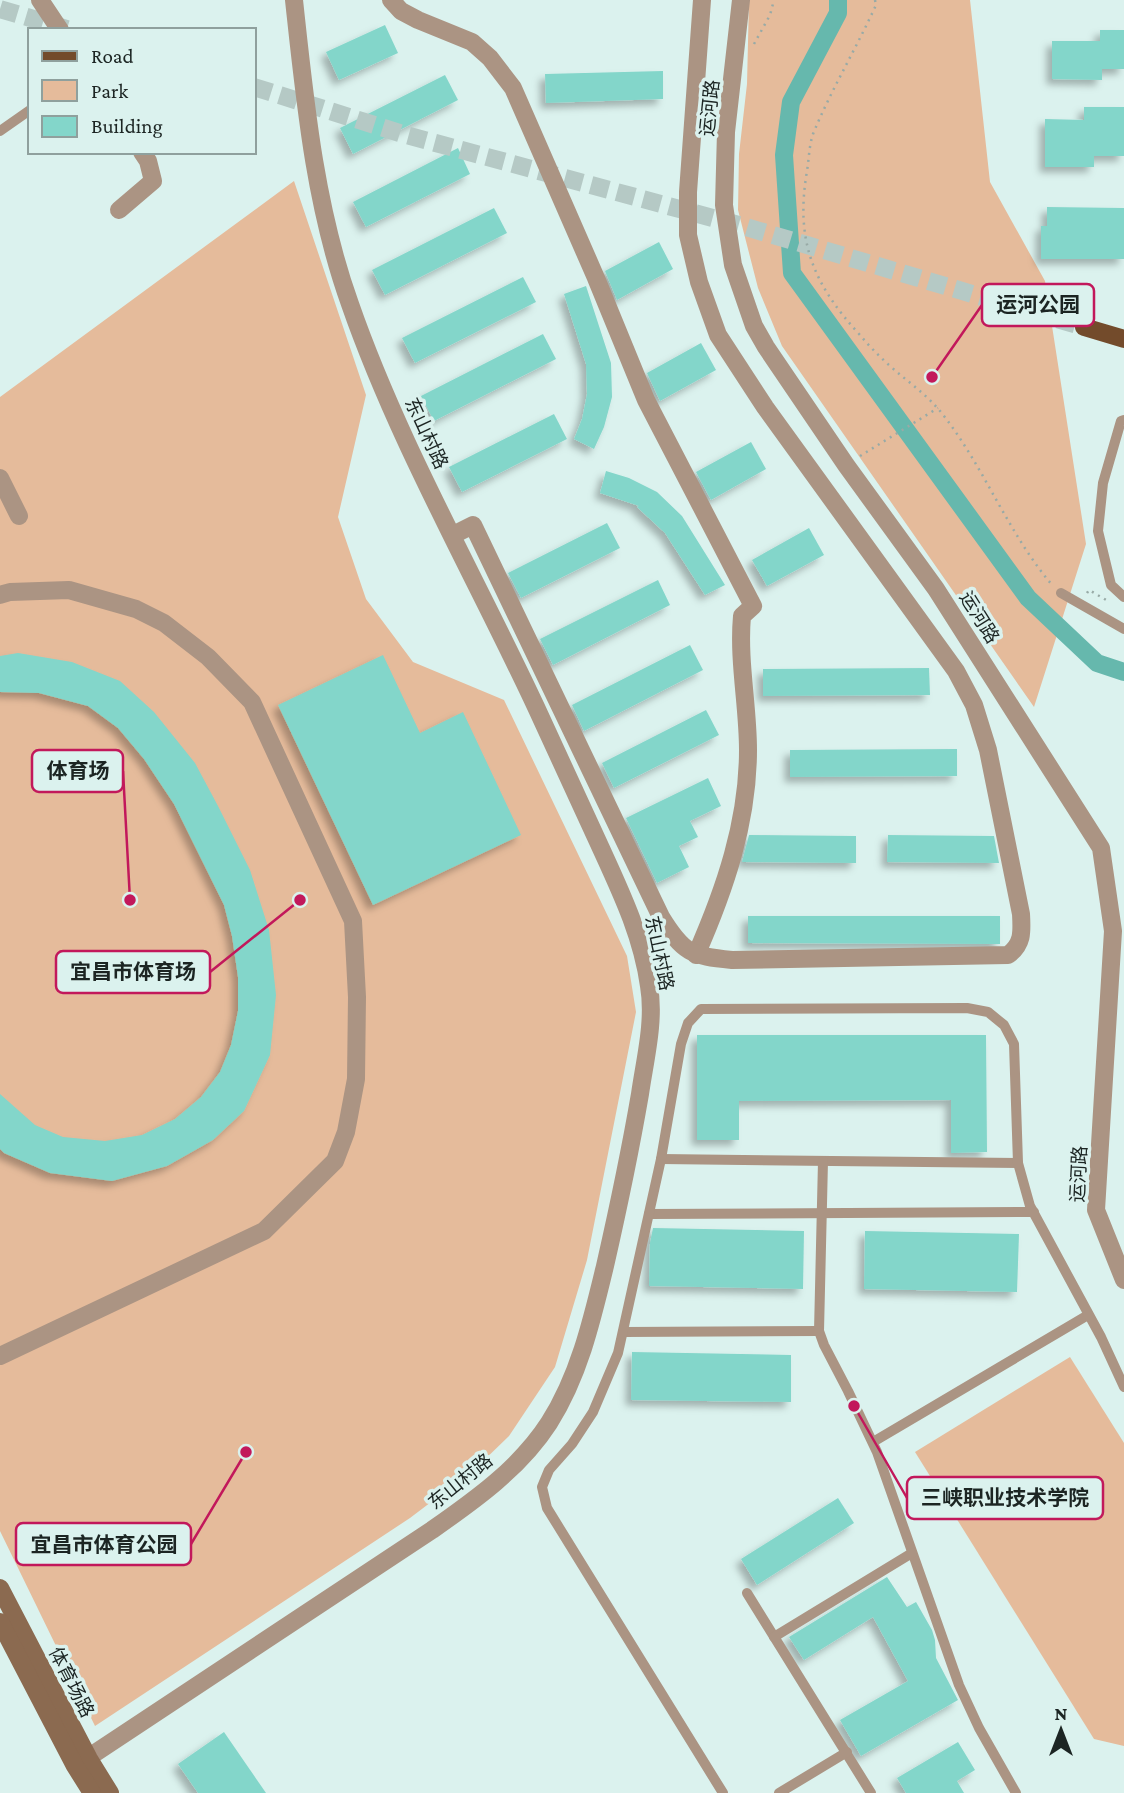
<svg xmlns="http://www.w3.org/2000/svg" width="1124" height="1793" viewBox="0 0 1124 1793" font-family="'Crimson Pro','Noto Sans SC',serif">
  <defs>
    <filter id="shadow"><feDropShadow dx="-5.5" dy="5.5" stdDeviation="3.5" flood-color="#0004"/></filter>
  </defs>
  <rect width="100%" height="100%" fill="#dbf2ee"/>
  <g fill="#e5bb9b">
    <polygon points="749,0 970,0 990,182 1045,281 1086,544 1034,707 782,346 758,288 738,210 739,154 747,84"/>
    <polygon points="294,181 366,395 338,517 366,599 413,662 504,700 627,956 636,1012 587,1260 555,1367 509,1436 476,1468 410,1518 95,1726 0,1531 0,397"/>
    <polygon points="1070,1357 1124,1443 1124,1746 1094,1739 915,1452"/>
  </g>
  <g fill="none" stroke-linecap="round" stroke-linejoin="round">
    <polyline stroke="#66b8ad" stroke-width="18" points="838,0 838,13 791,102 784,155 792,273 1028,598 1097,663 1124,672"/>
  </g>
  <g fill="#83d6ca" filter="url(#shadow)">
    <polygon points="385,25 398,53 339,80 326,52"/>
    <polygon points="1100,30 1124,30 1124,69 1102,69 1102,80 1052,79 1052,41 1100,41"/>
    <polygon points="663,71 663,99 546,103 545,74"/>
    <polygon points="445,75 458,100 353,154 340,128"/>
    <polygon points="1084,107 1124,107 1124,156 1094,156 1094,167 1045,167 1045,119 1084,120"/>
    <polygon points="458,148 470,174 366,227 353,202"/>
    <polygon points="1047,207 1124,208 1124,259 1041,259 1041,226 1047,226"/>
    <polygon points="494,208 507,233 385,295 372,270"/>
    <polygon points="659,242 673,269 617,300 605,271"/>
    <polygon points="523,277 536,302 415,363 402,338"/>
    <polygon points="586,286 611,363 612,397 604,427 594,449 574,439 582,419 587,394 586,364 564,294"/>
    <polygon points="543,334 556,359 434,421 421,396"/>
    <polygon points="701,343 716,370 660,401 647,373"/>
    <polygon points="554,414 567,439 462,492 449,467"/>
    <polygon points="751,442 766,469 711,500 696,472"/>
    <polygon points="606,471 629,478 657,492 682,516 725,585 705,595 665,533 637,507 639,506 600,493"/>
    <polygon points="607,523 620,548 521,598 508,573"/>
    <polygon points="809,528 824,555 767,586 752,560"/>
    <polygon points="658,580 670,605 553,665 540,639"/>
    <polygon points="690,645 703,670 584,731 572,705"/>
    <polygon points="18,653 72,662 120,681 154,712 195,763 218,806 250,870 269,930 276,995 270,1055 244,1111 213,1140 167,1166 112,1181 50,1173 4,1153 0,1149 0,1094 35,1125 63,1137 105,1141 142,1135 175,1119 201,1097 220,1072 231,1045 238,1011 238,977 232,936 224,905 174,804 144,759 118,728 88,706 39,693 0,692 0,656"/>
    <polygon points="383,655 420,733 463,712 521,835 373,905 278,705"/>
    <polygon points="929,668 930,695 763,696 763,669"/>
    <polygon points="706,710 719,735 614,788 602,763"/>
    <polygon points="957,749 957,776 790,777 790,750"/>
    <polygon points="708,778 721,806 690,821 698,837 679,846 689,867 657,883 626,818"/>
    <polygon points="749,835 856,836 856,863 742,862"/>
    <polygon points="888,835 994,836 999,863 887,862"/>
    <polygon points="748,916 1000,916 1000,944 748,943"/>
    <polygon points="697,1035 986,1035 987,1152 951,1153 951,1100 739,1101 739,1140 697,1140"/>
    <polygon points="653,1228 804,1231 803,1289 649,1286 650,1243"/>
    <polygon points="865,1231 1019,1234 1017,1292 864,1289"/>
    <polygon points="632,1352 791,1355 791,1402 631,1400"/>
    <polygon points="838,1498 854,1523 757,1585 741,1559"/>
    <polygon points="887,1577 907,1607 916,1602 932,1630 935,1640 936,1658 958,1700 861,1756 840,1720 908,1681 873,1617 804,1660 789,1637"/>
    <polygon points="224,1732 266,1793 198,1793 178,1764"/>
    <polygon points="958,1742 975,1770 957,1781 964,1793 906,1793 897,1778"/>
  </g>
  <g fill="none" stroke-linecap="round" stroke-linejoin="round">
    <g stroke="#b5c9c5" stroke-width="18" stroke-dasharray="18 9" stroke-linecap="butt">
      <polyline points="0,9 67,29"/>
      <polyline points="254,87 406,135 746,227 1084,327"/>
    </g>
    <g stroke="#98aaa6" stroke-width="2.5" stroke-dasharray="2 5" stroke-linecap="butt">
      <path d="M 875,0 L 876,5 C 856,49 831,90 813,134 C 809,146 809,159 807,171 C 795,241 813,284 860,335 C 869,346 879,356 890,366 C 909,383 928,395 944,416 C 985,469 1009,535 1053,586"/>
      <polyline points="754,44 770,15 774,0"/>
      <polyline points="860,456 938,408"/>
      <polyline points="1087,593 1089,590 1108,601"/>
    </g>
    <g stroke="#ab9483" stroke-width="10">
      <polyline points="0,131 30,110"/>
      <polyline points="1124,420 1121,421 1103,483 1098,531 1111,585 1124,597"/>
      <polyline points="1061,593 1124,629"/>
      <polyline points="661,1159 1018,1163"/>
      <polyline points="823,1161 819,1331 824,1345 848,1391 877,1452 959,1685 979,1728 1016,1793"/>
      <polyline points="649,1214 1034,1212"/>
      <polyline points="624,1332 819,1331"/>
      <polyline points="873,1442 1088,1315"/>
      <polyline points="747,1593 871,1793"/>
      <polyline points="774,1637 912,1553"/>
      <polyline points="723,1793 547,1508 542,1487 549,1470 572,1444 593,1412 618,1353 661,1159 681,1044 688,1023 701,1009 967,1008 988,1012 1004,1025 1014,1044 1018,1163 1030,1206 1101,1337 1124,1387"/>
      <polyline points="779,1793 847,1752"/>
    </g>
    <g stroke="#ab9483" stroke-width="18">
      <polyline points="40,0 60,30"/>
      <path d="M 391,0 L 401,11 L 418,20 L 472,42 L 490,58 L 513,88 L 596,278 L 646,400 L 753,606 L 742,616 C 738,661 748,705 748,750 C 748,822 725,889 696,955"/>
      <polyline points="119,210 153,181 148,161 142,152"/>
      <polyline points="0,478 19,516"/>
      <path d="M 453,535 L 473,525 L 661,917 C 683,953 691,956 732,960 L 1008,955 C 1023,944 1022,932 1021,914 L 988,750 L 974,705 L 956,671 L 765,407 L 718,335 L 699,282 L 688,235 L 688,192 L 702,0"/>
      <polyline points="0,595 10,592 69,590 136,609 164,623 208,657 252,702 353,921 357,997 356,1079 346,1132 335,1161 264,1231 0,1356"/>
    </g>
    <g stroke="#ab9483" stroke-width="18">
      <polyline points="741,0 726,132 724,205 733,265 754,326 766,347 846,465 936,589 1101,848 1113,931 1096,1210 1124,1280"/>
      <path d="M 77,1765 L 432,1530 C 475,1500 520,1468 549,1423 C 579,1376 592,1320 605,1266 C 618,1209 630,1152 640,1094 C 645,1059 655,1021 649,986 C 642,935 620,890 599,844 C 578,799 557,753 536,707 C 474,574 398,442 350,304 C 315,207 305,102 294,0"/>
    </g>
    <g stroke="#8b6a50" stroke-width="18">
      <polyline points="0,1588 89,1759 110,1793"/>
      <polyline points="0,1622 75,1766 92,1793"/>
    </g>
    <polyline stroke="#734b2b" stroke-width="18" points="1084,327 1124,339"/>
  </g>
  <g text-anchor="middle" stroke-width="7" stroke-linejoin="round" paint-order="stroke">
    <g font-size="19" fill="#1c2523" stroke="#dbf2ee">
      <text transform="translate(709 108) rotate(-84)" y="7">运河路</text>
      <text transform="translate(427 433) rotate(65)" y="7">东山村路</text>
      <text transform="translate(980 617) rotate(58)" y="7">运河路</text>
      <text transform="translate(660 953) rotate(78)" y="7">东山村路</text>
      <text transform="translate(1078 1174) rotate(-87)" y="7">运河路</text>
      <text transform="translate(460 1481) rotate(-39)" y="7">东山村路</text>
      <text transform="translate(72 1682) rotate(63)" y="7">体育场路</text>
    </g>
  </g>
  <path fill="none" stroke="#c2185b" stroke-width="2.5" d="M932 377L982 305M130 900L123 771M300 900L210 972M854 1406L907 1498M246 1452L191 1544"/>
  <g fill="#c2185b" stroke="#dbf2ee" stroke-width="2.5">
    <circle cx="932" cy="377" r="7"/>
    <circle cx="130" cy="900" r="7"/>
    <circle cx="300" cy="900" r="7"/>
    <circle cx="854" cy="1406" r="7"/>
    <circle cx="246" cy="1452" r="7"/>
  </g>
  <g fill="#dbf2ee" stroke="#c2185b" stroke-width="2.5">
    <rect x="982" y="284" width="112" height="42" rx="7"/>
    <rect x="32" y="750" width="91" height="42" rx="7"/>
    <rect x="56" y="951" width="154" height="42" rx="7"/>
    <rect x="907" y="1477" width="196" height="42" rx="7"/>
    <rect x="16" y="1523" width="175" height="42" rx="7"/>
  </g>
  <g font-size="21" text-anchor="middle" font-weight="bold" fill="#1c2523">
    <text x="1038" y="312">运河公园</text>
    <text x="78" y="778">体育场</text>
    <text x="133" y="979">宜昌市体育场</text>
    <text x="1005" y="1505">三峡职业技术学院</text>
    <text x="104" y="1552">宜昌市体育公园</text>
  </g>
  <rect x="28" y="28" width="228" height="126" fill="#dbf2ee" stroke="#8fa09d" stroke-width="2"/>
  <rect x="42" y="51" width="35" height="10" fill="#734b2b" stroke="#8fa09d" stroke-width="2"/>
  <text x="91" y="63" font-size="21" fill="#1c2523">Road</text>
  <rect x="42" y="80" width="35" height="21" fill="#e5bb9b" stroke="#8fa09d" stroke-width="2"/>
  <text x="91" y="98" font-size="21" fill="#1c2523">Park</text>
  <rect x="42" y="116" width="35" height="21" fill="#83d6ca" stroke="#8fa09d" stroke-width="2"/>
  <text x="91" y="133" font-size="21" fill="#1c2523">Building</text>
  <g transform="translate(1061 1730)" stroke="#dbf2ee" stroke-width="5" paint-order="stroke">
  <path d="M0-5L12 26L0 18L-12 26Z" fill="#1c2523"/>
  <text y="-10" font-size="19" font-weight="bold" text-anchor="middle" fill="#1c2523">N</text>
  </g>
</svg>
